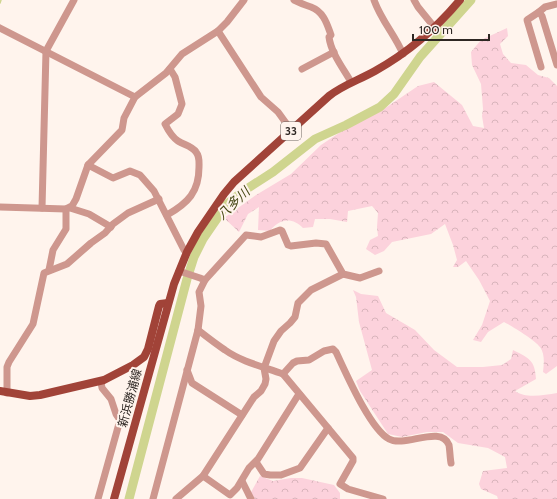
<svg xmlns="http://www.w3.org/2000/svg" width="557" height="499" viewBox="0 0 557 499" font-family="Cabin,'Noto Sans JP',sans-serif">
  <defs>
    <pattern id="forest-crowns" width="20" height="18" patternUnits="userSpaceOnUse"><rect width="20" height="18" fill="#fcd2dc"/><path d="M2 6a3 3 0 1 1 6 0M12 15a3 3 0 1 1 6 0" fill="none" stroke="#d8b4bc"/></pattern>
  </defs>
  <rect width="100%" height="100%" fill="#fff4ed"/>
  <g fill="url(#forest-crowns)">
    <path d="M 507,28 L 508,36 L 500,44 L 503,54 L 511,63 L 526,65 L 538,75 L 549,78 L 557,86 L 557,366 L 546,374 L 543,372 C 544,364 545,354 540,347 C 535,340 512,326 504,322 L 488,332 L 481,342 L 473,340 L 482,325 L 490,301 L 479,280 L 466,261 L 458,267 L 453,267 L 457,260 L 453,245 L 445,224 L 431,234 L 392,242 L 384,251 L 375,255 L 366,249 L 370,240 L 378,236 L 377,227 L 378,213 L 372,206 L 348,211 L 347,222 L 330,219 L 315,219 L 313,227 L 303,228 C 293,217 279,218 270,231 L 258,230 L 259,207 L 248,214 L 239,232 L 224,218 L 256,195 L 291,174 L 321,145 L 354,123 L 381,111 L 418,86 L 434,82 L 462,105 L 473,126 L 484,128 L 482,116 L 483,109 L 481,84 L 472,65 L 471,52 L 481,40 Z"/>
    <path d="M 353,290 L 361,294 L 378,296 L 386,313 L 415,330 L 434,350 L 457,367 L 483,367 L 502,365 L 511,359 L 513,350 C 529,358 535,360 536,379 L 515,391 C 526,399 544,395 557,393 L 557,499 L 498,499 L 497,496 L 481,489 L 479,484 L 483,471 L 507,468 L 505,457 L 488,448 L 458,443 L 443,432 L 427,432 L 402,437 L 388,434 L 360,391 L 356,381 L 372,370 L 359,322 L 356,297 Z"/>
    <polygon points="260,476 273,481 291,478 302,478 334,485 340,493 340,499 255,499 250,494"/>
  </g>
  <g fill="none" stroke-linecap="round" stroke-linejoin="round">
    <polyline stroke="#cfd58f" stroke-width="1.5" points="0,3 1,0"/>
    <polyline stroke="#cfd58f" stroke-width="9" points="129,499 187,279 194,257 203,239 227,204 242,192 273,172 315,139 346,125 380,107 394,94 420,57 471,0"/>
    <g stroke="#ce978e" stroke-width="7">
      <path d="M 294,0 C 300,3 305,5 311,7 C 324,12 327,24 331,35 L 329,37 C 331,53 343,68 351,82"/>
      <path d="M 374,0 C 381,20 395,35 403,54"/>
      <polyline points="414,0 418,7 435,28"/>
      <polyline points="557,4 545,7 539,12 542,16 557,65"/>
      <polyline points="539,12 527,20 541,67"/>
      <polyline points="0,28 135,97"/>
      <polyline points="218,31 261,97 278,112 291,130"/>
      <polyline points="302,69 334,52"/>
      <polyline points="88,165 113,178 130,171 140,175 154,191 184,250 187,252"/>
      <polyline points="0,207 66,209 72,206 76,199 88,165 122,130 124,118 135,97 166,73 182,54 218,31 227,22 244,0"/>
      <polyline points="42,208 46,51 74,0"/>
      <polyline points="70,208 89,214 111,227"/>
      <path d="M 167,215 C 188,203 199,192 199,167 C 199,162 200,157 196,152 C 192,146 184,145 178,141 C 172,137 168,130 165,124 L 178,114 L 182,104 L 175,77 L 170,69"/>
      <polyline points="49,270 53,250 66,229 66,209"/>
      <polyline points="205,280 246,235 261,237 280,230 282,231 288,245 291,246 316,243 326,244 343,274 360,278 379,271"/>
      <path d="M 198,330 C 207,337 216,344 225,350 C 242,362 264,367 283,374 L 293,363 L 297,361 L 309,360 L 324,351 L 333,349 L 336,352 C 346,373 370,429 389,439 C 405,448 441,424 449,445 C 450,451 450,458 451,463"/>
      <polyline points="187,370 192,383 242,415"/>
      <polyline points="283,374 353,458 353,461 340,484 348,489 383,499"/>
      <polyline points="7,393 7,367 9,362 33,324 44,273 67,264 91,243 105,233 113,224 128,213 159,199"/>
      <polyline points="256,462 264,474 270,475 281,475 300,468 328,428"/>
      <polyline points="203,476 230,495 237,488 249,468 258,459 297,397 300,395"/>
      <polyline points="242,481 251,499"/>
      <polyline points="98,499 120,420 116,414 111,399 102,388 101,382"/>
      <polyline points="153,499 198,330 201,306 199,292 205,280 200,278 179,271"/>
      <polyline points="176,499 203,476 254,397 261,391 265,384 266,379 264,368 274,341 281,331 290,323 295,317 298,303 311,290 343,274"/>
    </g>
    <g stroke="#a14338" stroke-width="8">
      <polyline points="0,391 30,396 40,395 104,380 133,365 144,357 148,349 159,306 160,304 168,303"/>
      <path d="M 114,499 L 174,284 L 187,252 L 198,232 L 224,194 L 234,182 L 329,96 C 343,85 359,80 375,71 C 409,52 435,30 460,0"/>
    </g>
  </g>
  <g text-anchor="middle" stroke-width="4" stroke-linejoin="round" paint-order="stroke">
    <rect fill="#fff4ed" stroke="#6d6460" stroke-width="1" x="281" y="122" width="20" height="18" rx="3"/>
    <g font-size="11" font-weight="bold" fill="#2e2723">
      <text x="291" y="135">33</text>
    </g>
    <g font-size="12" fill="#2e2723" stroke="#fff4ed">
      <text transform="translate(130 398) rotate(-75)" y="4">新浜勝浦線</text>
    </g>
    <g font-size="13" font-style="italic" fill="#454713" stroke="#fff4ed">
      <text transform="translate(233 203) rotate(-44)" y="5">八多川</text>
    </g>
  </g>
  <path d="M413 34v6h76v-6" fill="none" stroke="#2e2723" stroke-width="2"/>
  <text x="419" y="34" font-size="12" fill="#2e2723" stroke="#fff4ed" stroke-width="3" paint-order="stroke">100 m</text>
</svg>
